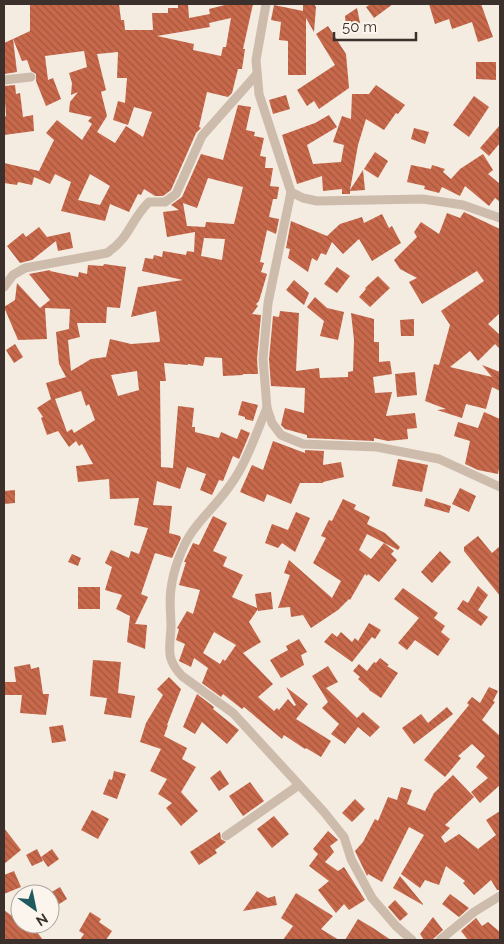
<svg xmlns="http://www.w3.org/2000/svg" width="504" height="944" viewBox="0 0 504 944" font-family="Raleway,sans-serif">
  <defs>
    <pattern id="building-back-hatch" width="6" height="6" patternUnits="userSpaceOnUse" patternTransform="scale(1.25)"><rect width="6" height="6" fill="#c8694b"/><path d="M-1 5l2 2M0 0l6 6M5-1l2 2" fill="none" stroke="#a4573f"/></pattern>
  </defs>
  <rect width="100%" height="100%" fill="#f4ebe1"/>
  <g fill="url(#building-back-hatch)" fill-rule="evenodd">
    <path d="M 51,4 L 119,4 L 121,20 L 124,20 L 125,30 L 153,30 L 152,13 L 168,13 L 168,8 L 178,8 L 178,4 L 188,4 L 189,18 L 210,14 L 209,9 L 229,4 L 253,4 L 243,49 L 245,49 L 242,69 L 238,69 L 232,93 L 228,97 L 207,92 L 199,127 L 201,128 L 196,133 L 171,190 L 163,196 L 155,196 L 144,189 L 141,195 L 138,194 L 129,212 L 110,204 L 105,221 L 61,211 L 71,182 L 55,174 L 50,184 L 34,177 L 32,185 L 18,182 L 17,185 L 4,183 L 4,163 L 39,171 L 54,140 L 46,133 L 57,120 L 82,140 L 92,124 L 88,121 L 92,117 L 69,112 L 70,102 L 78,92 L 71,95 L 72,83 L 69,73 L 87,67 L 84,51 L 45,56 L 48,80 L 53,78 L 61,99 L 46,106 L 36,81 L 36,74 L 31,71 L 27,60 L 22,61 L 13,39 L 30,31 L 30,5 L 51,5 ZM 231,18 L 226,47 L 223,47 L 221,56 L 193,50 L 194,44 L 157,36 L 210,27 L 209,23 ZM 118,52 L 117,78 L 127,78 L 125,103 L 118,101 L 113,120 L 128,125 L 134,107 L 152,112 L 143,137 L 126,126 L 115,143 L 97,132 L 107,116 L 101,92 L 106,90 L 97,54 ZM 90,174 L 110,186 L 100,205 L 78,200 Z"/>
    <polygon points="303,4 314,4 316,7 314,32 306,18 306,75 288,75 288,41 279,40 281,22 271,20 274,5 303,11"/>
    <polygon points="371,4 393,4 374,18 366,7"/>
    <polygon points="429,4 481,4 493,37 478,42 472,22 452,29 449,19 435,24"/>
    <polygon points="357,8 360,23 346,26 345,16"/>
    <polygon points="328,26 346,54 349,88 319,109 314,101 307,106 297,90 335,65 316,34"/>
    <polygon points="13,39 17,72 4,74 4,43"/>
    <polygon points="476,62 496,62 496,80 476,79"/>
    <polygon points="15,85 16,94 20,93 23,117 33,115 34,131 4,135 4,117 6,116 4,86"/>
    <polygon points="376,85 405,105 398,114 396,113 384,130 366,119 358,145 350,190 363,170 365,190 350,191 350,194 342,194 342,189 323,191 322,176 297,184 282,135 315,123 329,115 337,127 307,145 313,164 341,162 344,145 333,142 342,116 351,119 352,94 369,94"/>
    <polygon points="286,95 290,109 273,114 269,100"/>
    <polygon points="474,96 489,107 469,137 453,125"/>
    <path d="M 238,105 L 251,107 L 246,130 L 255,132 L 254,136 L 264,138 L 260,156 L 266,157 L 265,168 L 273,168 L 270,186 L 279,187 L 277,199 L 273,199 L 269,217 L 279,219 L 276,234 L 267,230 L 260,262 L 264,263 L 261,272 L 267,274 L 259,301 L 256,304 L 258,306 L 252,314 L 261,315 L 257,359 L 258,374 L 243,374 L 243,375 L 223,376 L 222,358 L 205,357 L 203,366 L 188,364 L 188,365 L 164,363 L 166,381 L 160,381 L 161,467 L 173,468 L 178,406 L 194,408 L 192,427 L 195,427 L 195,432 L 219,438 L 221,432 L 237,439 L 241,429 L 250,433 L 239,459 L 233,456 L 223,481 L 219,480 L 212,495 L 200,490 L 206,474 L 187,467 L 180,489 L 157,481 L 153,505 L 172,506 L 169,533 L 180,536 L 181,538 L 172,558 L 155,553 L 141,594 L 148,597 L 135,624 L 147,625 L 145,649 L 127,642 L 130,616 L 116,609 L 122,595 L 105,590 L 112,567 L 105,563 L 111,550 L 129,558 L 131,551 L 139,554 L 148,528 L 134,525 L 139,498 L 110,499 L 109,479 L 78,482 L 76,466 L 93,464 L 82,444 L 79,446 L 76,441 L 69,447 L 58,431 L 47,435 L 41,418 L 43,417 L 37,408 L 51,399 L 46,383 L 66,377 L 59,364 L 56,332 L 69,329 L 70,309 L 45,308 L 47,339 L 18,340 L 4,307 L 15,300 L 17,283 L 40,308 L 50,300 L 29,274 L 50,270 L 50,271 L 78,277 L 79,272 L 87,274 L 88,265 L 103,266 L 104,264 L 126,267 L 120,308 L 107,307 L 106,323 L 77,323 L 80,337 L 68,340 L 71,371 L 91,359 L 106,357 L 110,339 L 131,344 L 159,342 L 160,341 L 156,311 L 131,317 L 138,287 L 183,280 L 142,271 L 145,258 L 153,259 L 154,255 L 162,257 L 163,251 L 186,255 L 187,251 L 194,252 L 195,232 L 167,237 L 163,212 L 179,210 L 171,205 L 182,197 L 201,154 L 223,160 ZM 208,178 L 243,187 L 234,224 L 206,222 L 205,227 L 187,226 L 183,203 L 197,208 ZM 204,238 L 225,239 L 222,260 L 201,256 ZM 137,371 L 139,390 L 118,396 L 111,375 ZM 81,391 L 86,406 L 89,404 L 95,420 L 74,433 L 72,429 L 67,432 L 55,399 Z"/>
    <polygon points="500,125 500,143 489,156 480,148"/>
    <polygon points="414,128 429,132 425,144 411,139"/>
    <polygon points="375,152 388,161 378,178 364,169"/>
    <polygon points="483,154 493,170 488,174 500,184 500,202 495,198 489,206 465,186 460,196 442,187 439,193 424,189 425,186 407,182 411,165 431,169 432,165 445,169 443,172 451,179 460,169"/>
    <polygon points="464,212 500,229 500,313 488,324 500,335 500,349 495,344 478,361 470,351 450,367 492,377 482,365 500,372 500,391 492,387 486,409 466,404 462,418 437,410 446,409 425,401 434,364 439,365 450,325 441,311 484,281 477,271 422,304 409,282 417,278 400,269 394,260 417,237 414,232 421,222 439,234 447,213 460,218"/>
    <polygon points="382,214 389,228 392,226 401,243 372,261 359,239 343,254 332,242 326,255 321,253 317,261 312,258 308,272 288,258 290,249 286,248 291,221 327,236 340,224 362,217 364,223"/>
    <polygon points="39,227 47,237 70,232 73,248 58,251 56,241 32,260 20,263 7,246 23,233 26,237"/>
    <polygon points="337,267 350,276 337,293 324,284"/>
    <polygon points="378,276 390,288 370,307 359,297 366,289 365,288"/>
    <polygon points="294,280 309,293 304,305 286,290"/>
    <polygon points="315,297 327,308 344,312 338,340 320,336 324,321 307,307"/>
    <polygon points="280,311 299,313 296,371 319,368 320,378 348,377 348,372 353,371 354,340 351,313 374,319 374,342 379,342 379,362 390,361 392,374 373,377 375,393 392,392 386,416 415,413 417,428 407,429 408,439 388,441 374,438 374,441 307,438 307,435 285,429 281,425 285,408 304,413 305,388 271,386 269,359 273,316 279,317"/>
    <polygon points="414,319 414,336 401,336 400,320"/>
    <polygon points="15,344 23,357 14,363 6,350"/>
    <polygon points="415,372 417,395 397,397 395,374"/>
    <polygon points="242,401 258,405 253,421 245,419 245,417 238,415"/>
    <polygon points="484,412 500,419 500,463 498,474 478,470 465,464 470,441 454,436 458,422 478,428"/>
    <polygon points="273,441 305,453 305,450 324,451 323,465 341,462 344,477 323,482 323,483 300,483 291,504 267,494 264,502 240,492 252,465 263,470"/>
    <polygon points="398,459 428,465 422,492 392,486"/>
    <polygon points="460,488 476,496 469,512 452,504"/>
    <polygon points="15,490 15,503 4,504 4,491"/>
    <polygon points="426,498 451,506 449,513 424,506"/>
    <polygon points="343,499 356,505 354,509 370,517 367,524 385,533 400,547 398,550 367,534 359,550 371,559 384,543 394,551 391,554 397,560 379,582 368,574 367,576 365,574 350,600 349,599 338,610 311,628 303,615 291,617 290,607 278,608 290,575 284,573 289,560 332,598 341,581 313,563 326,538 321,536 329,520 332,521"/>
    <polygon points="296,512 310,518 295,552 282,543 278,548 265,543 272,524 288,530"/>
    <path d="M 213,516 L 227,523 L 213,551 L 227,557 L 223,566 L 243,575 L 232,597 L 257,608 L 255,594 L 271,592 L 273,609 L 258,611 L 258,609 L 249,622 L 261,642 L 243,653 L 273,684 L 258,697 L 274,711 L 277,708 L 279,710 L 288,699 L 294,706 L 296,705 L 286,687 L 308,704 L 296,719 L 331,741 L 321,757 L 306,748 L 305,749 L 284,735 L 282,739 L 244,707 L 242,709 L 223,694 L 221,697 L 202,683 L 208,668 L 194,658 L 191,667 L 179,661 L 185,644 L 176,640 L 179,629 L 177,628 L 187,611 L 193,614 L 200,590 L 179,585 L 186,562 L 184,562 L 193,543 L 199,545 ZM 214,632 L 236,645 L 225,661 L 223,659 L 220,664 L 203,653 Z"/>
    <polygon points="478,536 492,553 500,546 500,596 464,551 464,547"/>
    <polygon points="440,551 451,562 432,583 421,572"/>
    <polygon points="72,554 81,558 78,566 68,562"/>
    <polygon points="478,586 488,595 478,610 488,617 481,626 457,609 463,600 468,603"/>
    <rect x="78" y="587" width="22" height="22"/>
    <polygon points="403,588 438,613 434,618 445,626 441,632 450,639 438,656 415,640 407,650 398,643 419,618 394,599"/>
    <polygon points="369,623 381,630 375,639 372,637 352,662 324,642 332,633 337,637 341,632 352,642 355,638 358,641"/>
    <polygon points="299,639 307,652 301,655 304,665 281,678 270,660 288,650 286,646"/>
    <polygon points="380,658 389,665 387,666 398,673 381,698 369,690 369,689 358,679 360,677 353,671 359,664 367,671 374,662 376,663"/>
    <polygon points="93,660 121,662 118,693 135,696 131,718 104,714 107,698 90,696"/>
    <polygon points="30,664 31,669 39,667 43,694 49,694 46,715 20,713 22,695 4,695 4,682 16,682 14,667"/>
    <polygon points="328,666 338,682 326,688 357,718 363,712 380,727 370,737 358,727 345,744 331,734 339,724 322,708 328,702 312,676"/>
    <polygon points="169,677 181,689 167,725 168,725 164,736 187,748 182,759 196,767 181,792 198,811 181,826 166,808 172,803 158,794 167,779 150,771 161,749 140,742 146,723 163,695 157,689"/>
    <polygon points="489,687 498,691 493,701 495,702 482,720 500,736 500,785 480,803 471,792 488,778 476,767 485,756 472,744 458,756 461,758 445,777 424,760 469,705 467,703 472,697 480,703"/>
    <polygon points="197,694 214,707 213,709 239,730 227,744 202,722 195,734 183,727"/>
    <polygon points="447,707 453,714 414,744 402,728 421,714 428,723"/>
    <polygon points="63,725 66,741 52,743 49,727"/>
    <polygon points="220,770 229,784 219,791 210,778"/>
    <polygon points="114,771 126,774 117,799 103,794 109,779 112,780"/>
    <polygon points="453,775 474,797 445,825 450,828 441,837 445,843 459,834 478,849 496,835 486,820 500,811 500,890 497,890 491,880 474,895 463,883 465,881 446,866 439,885 425,880 420,888 401,874 424,835 409,827 382,882 368,874 367,876 355,851 363,842 375,819 378,821 388,797 397,800 401,787 412,790 407,804 425,811 434,793"/>
    <polygon points="250,782 264,801 243,816 229,796"/>
    <polygon points="355,799 365,809 352,822 342,813"/>
    <polygon points="92,810 109,819 98,839 81,830"/>
    <polygon points="274,816 289,834 272,848 257,829"/>
    <polygon points="4,828 21,850 4,864"/>
    <polygon points="328,831 338,840 330,846 334,852 325,862 338,871 344,867 365,900 349,910 344,904 336,913 318,890 329,881 309,866 318,854 313,849"/>
    <polygon points="220,832 221,839 226,842 215,850 217,853 199,865 190,852"/>
    <polygon points="37,849 43,861 32,866 26,855"/>
    <polygon points="52,849 59,859 48,867 41,857"/>
    <polygon points="14,871 21,887 4,894 4,875"/>
    <polygon points="400,876 423,904 423,905 393,888"/>
    <polygon points="60,887 67,899 50,910 50,893"/>
    <polygon points="257,891 268,898 275,896 277,905 243,911"/>
    <polygon points="296,893 333,916 321,929 339,940 283,940 293,926 281,918"/>
    <polygon points="450,894 469,908 459,917 442,904"/>
    <polygon points="395,900 408,914 400,921 388,907"/>
    <polygon points="4,910 20,922 20,924 31,924 43,940 4,940"/>
    <polygon points="90,912 101,919 99,922 112,931 106,940 80,940 84,934 79,931"/>
    <polygon points="433,917 443,930 432,940 424,940 420,934"/>
    <polygon points="476,918 482,926 488,922 500,932 500,940 468,940 461,931"/>
    <polygon points="358,919 373,928 391,940 345,940"/>
  </g>
  <g fill="none" stroke-linecap="round" stroke-linejoin="round">
    <g stroke="#cdbbac" stroke-width="9">
      <polyline points="266,4 256,60 259,94 291,192 303,198 317,201 423,199 463,205 500,218"/>
      <polyline points="4,80 31,77"/>
      <polyline points="291,192 268,303 263,359 267,408 272,423 281,435 303,444 377,447 439,459 500,487"/>
      <path d="M 4,287 L 13,275 L 25,268 L 107,253 C 130,238 131,219 149,202 L 165,202 L 176,194 L 202,136 L 257,74"/>
      <path d="M 267,408 C 256,433 247,462 231,484 C 220,501 204,515 192,532 C 182,546 173,571 171,589 C 169,601 171,614 171,627 C 170,649 165,658 182,676 L 233,713 L 324,812 L 344,837 L 351,859 L 372,898 L 396,926 L 412,940"/>
      <polyline points="226,836 299,785"/>
      <polyline points="440,940 474,912 500,896"/>
    </g>
  </g>
  <rect width="504" height="944" fill="none" stroke="#3b302b" stroke-width="10"/>
  <g transform="translate(35 909) rotate(147)"><circle r="24" fill="#fbf5ee" stroke="#aea6a0"/>
  <path d="M0-4L9 19L0 12L-9 19Z" fill="#1f5a5e"/>
  <text y="-8" font-size="14" font-weight="bold" text-anchor="middle" fill="#3b302b">N</text>
  </g>
  <path d="M334 32v8h82v-8" fill="none" stroke="#3b302b" stroke-width="2.5"/>
  <text x="342" y="32" font-size="15" fill="#3b302b" stroke="#fbf5ee" stroke-width="4" paint-order="stroke">50 m</text>
</svg>
